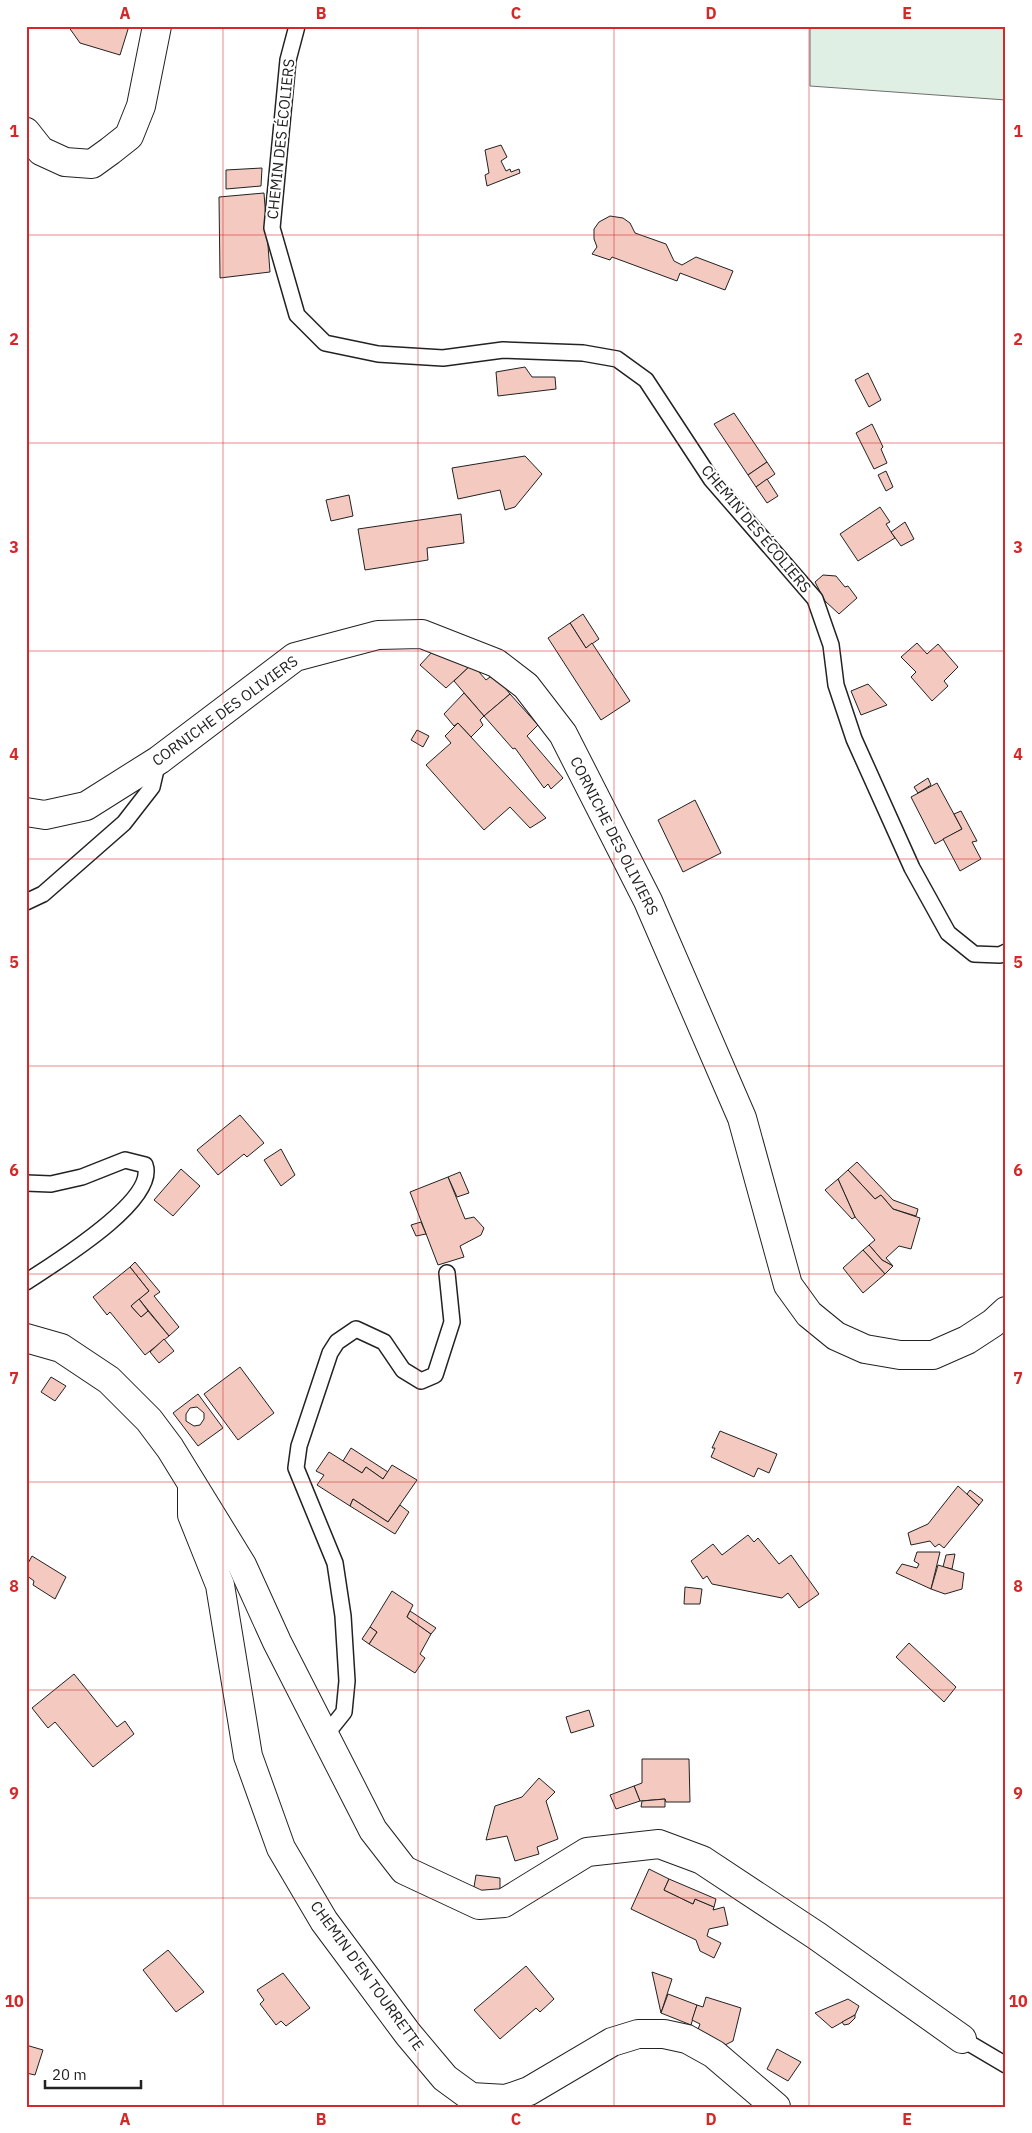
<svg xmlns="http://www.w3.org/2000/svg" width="1032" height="2133" viewBox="0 0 1032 2133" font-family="'IBM Plex Sans',sans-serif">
  <rect width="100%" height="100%" fill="#fff"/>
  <polygon fill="#e0efe3" stroke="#6f6f6f" points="810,26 1006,26 1006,100 810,86"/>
  <g fill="#f3c9c0" stroke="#222" fill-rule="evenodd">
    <polygon points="68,26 129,26 120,55 80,43"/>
    <polygon points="501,145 507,157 501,161 506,171 510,169 511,172 519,169 520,173 487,186 485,175 489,173 485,150"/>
    <polygon points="262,168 261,186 226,189 226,170"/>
    <polygon points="264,193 270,272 220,278 219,197"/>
    <polygon points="610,216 623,218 630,223 635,233 666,244 674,261 682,265 696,257 733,271 725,290 680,273 677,281 612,257 610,260 592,254 597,247 594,239 594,229 599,222"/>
    <polygon points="525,367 532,377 555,377 556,389 498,396 496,372"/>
    <polygon points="868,373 881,400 869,407 855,380"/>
    <polygon points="734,413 767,462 748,475 714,424"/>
    <polygon points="872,424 883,447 881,449 887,463 874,469 856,433"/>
    <polygon points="525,456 542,474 515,507 505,510 500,490 458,499 452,468"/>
    <polygon points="767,462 775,474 756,487 748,475"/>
    <polygon points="886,471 893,487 886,491 878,475"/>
    <polygon points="767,479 778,496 767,503 756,487"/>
    <polygon points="349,495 353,516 331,521 326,500"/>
    <polygon points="880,507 890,522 886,524 895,538 858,561 840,534"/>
    <polygon points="461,514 464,543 427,548 428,560 365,570 358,529"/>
    <polygon points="905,522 914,539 901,546 891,532"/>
    <polygon points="823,575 836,576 845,587 848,586 857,598 839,614 825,601 815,582"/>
    <polygon points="583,614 599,639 586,648 570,623"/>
    <polygon points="570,623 586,648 592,643 630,701 601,720 548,638"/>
    <polygon points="917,643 927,654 938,644 958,667 944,681 948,686 932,701 911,677 916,672 901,657"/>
    <polygon points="433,651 470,666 446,688 420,665"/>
    <polygon points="472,664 486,680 494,674 510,694 484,716 454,681"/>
    <polygon points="868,684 887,705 861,715 851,691"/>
    <polygon points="464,693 484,716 480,720 483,725 471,737 458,723 454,726 444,714"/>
    <polygon points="510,694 538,725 527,736 563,778 551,789 548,784 544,788 515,748 513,749 484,716"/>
    <polygon points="458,723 471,737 546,818 530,828 510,807 484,830 426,765 451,743 445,736"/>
    <polygon points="417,730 429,736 423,747 411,740"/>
    <polygon points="928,778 931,785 918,793 914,787"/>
    <polygon points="937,783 962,829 935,844 911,797"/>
    <polygon points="695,800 721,853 683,872 658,820"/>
    <polygon points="961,811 977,841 972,842 981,859 960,871 943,839 962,829 954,814"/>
    <polygon points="240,1115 264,1143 247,1157 244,1154 218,1175 197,1150"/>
    <polygon points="281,1149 295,1175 281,1186 264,1160"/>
    <polygon points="857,1162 893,1200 918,1209 916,1216 893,1209 881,1195 875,1199 848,1170"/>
    <polygon points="181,1169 200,1186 173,1216 154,1200"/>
    <polygon points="848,1170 875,1199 881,1195 893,1209 920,1218 911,1249 899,1246 886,1258 893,1266 882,1260 869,1245 875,1240 855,1217 838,1179"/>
    <polygon points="460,1172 469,1193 457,1197 448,1177"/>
    <polygon points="448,1177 465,1219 474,1217 484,1228 481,1235 460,1246 464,1257 438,1265 410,1192"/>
    <polygon points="838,1179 855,1217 852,1219 825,1190"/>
    <polygon points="421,1222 426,1234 416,1236 411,1225"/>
    <polygon points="869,1245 882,1260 893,1266 885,1274 863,1250"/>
    <polygon points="863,1250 885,1274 863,1293 843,1268"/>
    <polygon points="135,1262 160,1292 154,1296 179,1327 169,1336 139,1299 149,1291 130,1267"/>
    <polygon points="130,1267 149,1291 131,1306 141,1317 148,1311 169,1336 145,1355 110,1312 107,1315 93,1297"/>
    <polygon points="139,1299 148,1311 141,1317 131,1306"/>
    <polygon points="164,1339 174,1351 159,1363 150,1352"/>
    <polygon points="240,1367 274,1413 238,1440 204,1394"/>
    <polygon points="51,1377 66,1386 55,1401 41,1392"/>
    <path d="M 198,1394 L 223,1428 L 198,1446 L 173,1413 ZM 197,1407 L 204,1413 L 204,1419 L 200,1425 L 194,1426 L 186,1421 L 186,1414 L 190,1408 Z"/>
    <polygon points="720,1431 777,1454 769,1473 758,1468 754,1477 711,1457 715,1448 712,1448"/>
    <polygon points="351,1448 388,1472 383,1479 366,1467 362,1473 343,1461"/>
    <polygon points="329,1452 362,1473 366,1467 383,1479 392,1465 417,1480 388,1522 353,1499 350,1506 317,1485 324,1475 316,1471"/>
    <polygon points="958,1486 979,1505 944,1548 939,1544 935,1547 930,1541 911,1545 908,1533 928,1524"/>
    <polygon points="970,1490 983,1500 979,1505 967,1494"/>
    <polygon points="353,1499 388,1522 400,1505 409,1512 395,1534 350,1506"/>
    <polygon points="748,1535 754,1542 758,1538 779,1564 791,1555 819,1594 799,1608 788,1593 782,1598 712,1584 707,1576 703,1579 691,1561 713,1544 722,1555"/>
    <polygon points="917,1552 940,1552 931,1589 896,1573 902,1564 917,1568 919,1564 914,1561"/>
    <polygon points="955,1554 952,1569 943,1567 946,1555"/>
    <polygon points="32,1556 66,1577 55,1599 33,1585 34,1581 26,1575 26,1567"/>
    <polygon points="938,1565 964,1573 962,1589 945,1594 931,1589"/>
    <polygon points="685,1587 702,1589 700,1604 684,1604"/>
    <polygon points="392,1591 413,1605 407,1617 431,1634 420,1654 425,1658 415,1673 369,1644 377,1632 370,1627"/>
    <polygon points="410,1611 436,1628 431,1634 407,1617"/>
    <polygon points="370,1627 377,1632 369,1644 362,1639"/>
    <polygon points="909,1643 956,1687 944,1702 896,1657"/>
    <polygon points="74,1674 117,1727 125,1721 134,1734 93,1767 55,1722 48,1728 32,1708"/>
    <polygon points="589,1710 594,1726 571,1733 566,1717"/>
    <polygon points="642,1759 689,1759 690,1802 666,1802 665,1799 640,1801 634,1786 642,1783"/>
    <polygon points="539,1778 555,1792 546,1801 558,1839 537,1847 539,1854 515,1861 507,1836 486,1840 495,1806 522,1797"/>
    <polygon points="634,1786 640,1801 616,1809 610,1795"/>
    <polygon points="665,1799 665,1807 641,1807 642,1801"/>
    <polygon points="649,1869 669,1879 664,1890 693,1904 695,1899 714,1907 713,1910 724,1907 728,1925 709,1929 707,1936 721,1943 714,1958 700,1951 696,1940 631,1909"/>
    <polygon points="476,1875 500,1878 500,1896 473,1893"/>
    <polygon points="669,1879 716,1899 714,1907 695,1899 693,1904 664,1890"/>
    <polygon points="168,1950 204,1992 176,2012 143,1970"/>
    <polygon points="526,1966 554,1999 540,2012 536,2008 500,2039 474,2010"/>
    <polygon points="652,1972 672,1979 661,2013"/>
    <polygon points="283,1973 310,2008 286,2026 281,2021 276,2025 260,2004 264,2000 257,1990"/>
    <polygon points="668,1994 697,2005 691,2025 661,2013"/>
    <polygon points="706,1997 741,2008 733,2041 721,2047 697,2032 700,2024 692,2020 697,2005 703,2007"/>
    <polygon points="848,1999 859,2006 855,2015 832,2028 815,2013"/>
    <polygon points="855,2015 855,2018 849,2024 844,2025 842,2022"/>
    <polygon points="26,2045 43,2050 35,2075 26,2073"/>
    <polygon points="777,2049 801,2062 788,2081 767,2069"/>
  </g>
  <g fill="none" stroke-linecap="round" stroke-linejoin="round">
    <g stroke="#222" stroke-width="18">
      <g id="service">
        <polyline points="297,26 288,60 272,228 297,315 325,343 378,354 443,358 503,350 583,353 617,359 646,380 711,479 815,599 831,645 836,685 854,739 912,868 948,933 974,954 1000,955 1006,952"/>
        <polyline points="26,902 43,894 124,823 152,787 158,761"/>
        <path d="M 26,1183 L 51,1184 L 82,1177 L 125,1160 L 145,1165 C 158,1201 53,1264 26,1282"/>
        <polyline points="324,1737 344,1712 347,1681 343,1616 335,1563 296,1468 299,1446 330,1353 337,1342 356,1329 384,1342 403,1370 421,1381 435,1375 452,1322 447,1273"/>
        <polyline points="962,2039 1006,2065"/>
      </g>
    </g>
    <g stroke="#222" stroke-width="30">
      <g id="minor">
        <polyline points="26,1338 61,1348 109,1380 149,1420 170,1448 242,1565 277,1642 373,1830 404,1870 479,1905 504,1903 587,1852 659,1844 702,1860 817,1936 962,2039"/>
        <polyline points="192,1488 192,1515 220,1585 248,1756 281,1848 324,1921 408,2034 445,2078 471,2097 506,2099 529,2091 612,2042 638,2034 664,2034 687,2039 714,2054 776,2107"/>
      </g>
    </g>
    <g stroke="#222" stroke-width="30">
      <g id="tertiary">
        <polyline points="26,132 41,151 65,162 92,164 110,151 129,136 141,106 157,26"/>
        <polyline points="26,812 45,815 86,806 159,760 295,657 378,635 422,634 496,663 526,686 563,734 648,901 742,1118 788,1285 809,1314 836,1336 865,1349 900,1355 933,1355 967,1340 993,1323 1006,1311"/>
      </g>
    </g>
    <use href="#service" stroke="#fff" stroke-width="15"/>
    <use href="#minor" stroke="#fff" stroke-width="28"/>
    <use href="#tertiary" stroke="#fff" stroke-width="28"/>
  </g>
  <path fill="none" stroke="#d62828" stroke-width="1" stroke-opacity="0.55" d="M 223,26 L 223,2107M 418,26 L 418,2107M 614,26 L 614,2107M 809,26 L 809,2107M 26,235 L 1006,235M 26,443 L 1006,443M 26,651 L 1006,651M 26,859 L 1006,859M 26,1066 L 1006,1066M 26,1274 L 1006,1274M 26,1482 L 1006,1482M 26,1690 L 1006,1690M 26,1898 L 1006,1898"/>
  <g text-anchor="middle" stroke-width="4" stroke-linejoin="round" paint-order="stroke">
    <g font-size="15" fill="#222" stroke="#fff">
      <text transform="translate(281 139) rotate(-84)" y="5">CHEMIN DES ÉCOLIERS</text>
      <text transform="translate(756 529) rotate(50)" y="5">CHEMIN DES ÉCOLIERS</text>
      <text transform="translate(225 711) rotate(-36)" y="5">CORNICHE DES OLIVIERS</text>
      <text transform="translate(614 836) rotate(63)" y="5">CORNICHE DES OLIVIERS</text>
      <text transform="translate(367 1976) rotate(54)" y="5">CHEMIN D'EN TOURRETTE</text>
    </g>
  </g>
  <rect width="1032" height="2133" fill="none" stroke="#ffffff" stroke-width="55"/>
  <path d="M45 2080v8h96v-8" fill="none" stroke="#222222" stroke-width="2.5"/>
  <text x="52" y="2080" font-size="15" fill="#222222" stroke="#ffffff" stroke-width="4" paint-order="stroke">20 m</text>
  <rect x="28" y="28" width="976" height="2078" fill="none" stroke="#d62828" stroke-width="2"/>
  <g font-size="16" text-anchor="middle" font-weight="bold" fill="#d62828">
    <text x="125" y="19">A</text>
    <text x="321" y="19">B</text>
    <text x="516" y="19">C</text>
    <text x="711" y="19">D</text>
    <text x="907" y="19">E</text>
    <text x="14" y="137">1</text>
    <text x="1018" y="137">1</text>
    <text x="14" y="345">2</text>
    <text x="1018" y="345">2</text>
    <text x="14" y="553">3</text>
    <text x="1018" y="553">3</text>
    <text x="14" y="760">4</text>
    <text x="1018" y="760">4</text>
    <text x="14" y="968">5</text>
    <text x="1018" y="968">5</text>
    <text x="14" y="1176">6</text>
    <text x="1018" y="1176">6</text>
    <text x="14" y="1384">7</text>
    <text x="1018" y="1384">7</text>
    <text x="14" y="1592">8</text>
    <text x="1018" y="1592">8</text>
    <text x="14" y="1799">9</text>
    <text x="1018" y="1799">9</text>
    <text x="14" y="2007">10</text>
    <text x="1018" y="2007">10</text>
    <text x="125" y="2125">A</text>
    <text x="321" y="2125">B</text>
    <text x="516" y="2125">C</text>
    <text x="711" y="2125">D</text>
    <text x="907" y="2125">E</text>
  </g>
</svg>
